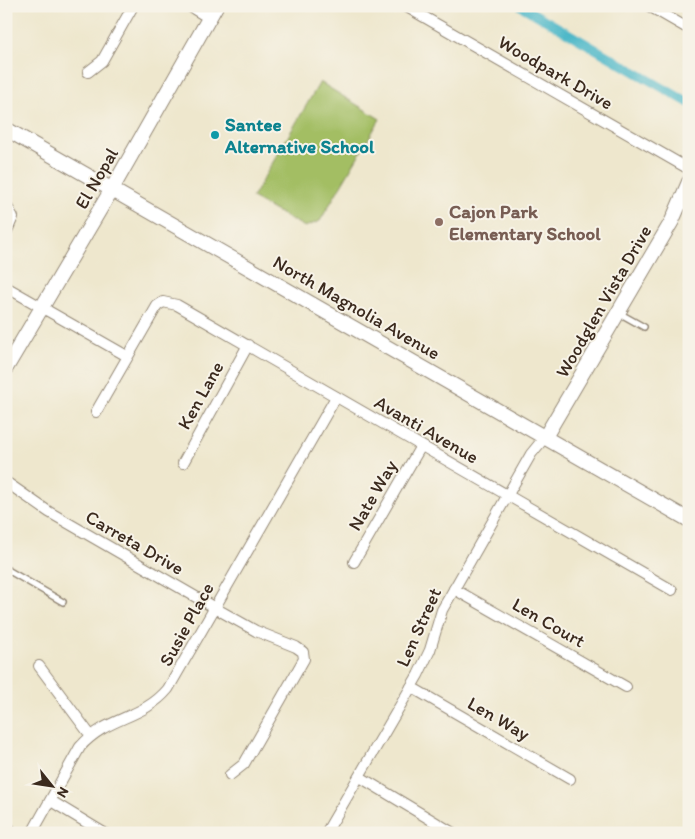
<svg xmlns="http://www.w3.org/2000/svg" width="695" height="839" viewBox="0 0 695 839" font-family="Itim,sans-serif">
  <rect width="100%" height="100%" fill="#f7f3e8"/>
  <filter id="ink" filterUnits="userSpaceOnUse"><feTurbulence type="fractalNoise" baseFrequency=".02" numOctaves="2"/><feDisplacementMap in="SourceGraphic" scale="10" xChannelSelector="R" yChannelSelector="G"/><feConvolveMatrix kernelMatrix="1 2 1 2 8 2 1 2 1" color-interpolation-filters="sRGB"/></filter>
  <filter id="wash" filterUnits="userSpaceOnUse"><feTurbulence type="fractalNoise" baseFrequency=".0096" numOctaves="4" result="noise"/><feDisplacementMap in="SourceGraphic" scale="20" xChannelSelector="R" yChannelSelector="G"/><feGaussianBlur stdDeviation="1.12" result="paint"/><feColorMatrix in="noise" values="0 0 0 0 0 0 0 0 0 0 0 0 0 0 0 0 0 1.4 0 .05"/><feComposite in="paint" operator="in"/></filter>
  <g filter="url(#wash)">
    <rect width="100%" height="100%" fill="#eee7cd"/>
    <polygon fill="#a3be64" stroke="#6f7441" points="320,82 380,119 320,221 305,227 252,198"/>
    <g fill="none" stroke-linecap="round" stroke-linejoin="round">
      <polyline stroke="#4cb7c8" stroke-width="9" points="521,6 689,103"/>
    </g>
  </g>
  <g filter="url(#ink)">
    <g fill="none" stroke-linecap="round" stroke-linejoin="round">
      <g stroke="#948876" stroke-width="8">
        <g id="lane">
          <polyline points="619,313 644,327"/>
          <polyline points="6,569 63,602"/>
          <polyline points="6,821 15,833"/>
        </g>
      </g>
      <g stroke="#948876" stroke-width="12">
        <g id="street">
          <polyline points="189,6 209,18"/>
          <polyline points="405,6 689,169"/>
          <polyline points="649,6 689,29"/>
          <polyline points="88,72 102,61 133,6"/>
          <polyline points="6,205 13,217 6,233"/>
          <polyline points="6,287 127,356"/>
          <polyline points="96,412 157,306 163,302 177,305 672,590"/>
          <polyline points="183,463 248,345"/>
          <polyline points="6,482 49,512 215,608 256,631 296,647 303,652 304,659 244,764 230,775"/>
          <polyline points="354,562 421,446"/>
          <polyline points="454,589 626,687"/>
          <polyline points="39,666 91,736"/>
          <polyline points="411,687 570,779"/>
          <polyline points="360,777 453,833"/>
          <polyline points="51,801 104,833"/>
          <path d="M 32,833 L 80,747 C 107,716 142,720 168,689 L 336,397"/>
          <polyline points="326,833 418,675 430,650 442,610 449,598 531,454 545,437"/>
        </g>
      </g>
      <g stroke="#948876" stroke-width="16">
        <g id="secondary">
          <polyline points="6,129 689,520"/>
          <polyline points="6,368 112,189 216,6"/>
          <polyline points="545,437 672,221 689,182"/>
        </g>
      </g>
      <use href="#lane" stroke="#fff" stroke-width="5"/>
      <use href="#street" stroke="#fff" stroke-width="10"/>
      <use href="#secondary" stroke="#fff" stroke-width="14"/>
    </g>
  </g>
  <circle fill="#0f9aa8" stroke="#f7f3e8" stroke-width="2" cx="215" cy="135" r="5"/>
  <circle fill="#8d6e63" stroke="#f7f3e8" stroke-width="2" cx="439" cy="222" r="5"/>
  <g text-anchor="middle" stroke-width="4" stroke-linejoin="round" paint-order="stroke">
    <g font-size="19" fill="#3b2a1e" stroke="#f7f3e8">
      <text transform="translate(556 72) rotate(30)" y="7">Woodpark Drive</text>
      <text transform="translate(96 178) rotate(-60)" y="7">El Nopal</text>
      <text transform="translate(603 301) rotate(-60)" y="7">Woodglen Vista Drive</text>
      <text transform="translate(357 307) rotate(30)" y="7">North Magnolia Avenue</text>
      <text transform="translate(200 395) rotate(-61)" y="7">Ken Lane</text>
      <text transform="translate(427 429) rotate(30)" y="7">Avanti Avenue</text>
      <text transform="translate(372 495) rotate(-60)" y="7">Nate Way</text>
      <text transform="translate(135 542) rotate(30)" y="7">Carreta Drive</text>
      <text transform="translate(549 622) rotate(30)" y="7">Len Court</text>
      <text transform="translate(186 624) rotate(-61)" y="7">Susie Place</text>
      <text transform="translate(418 627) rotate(-66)" y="7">Len Street</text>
      <text transform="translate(499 718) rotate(30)" y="7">Len Way</text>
    </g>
    <g font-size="19" font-weight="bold" fill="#0d838f" stroke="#f7f3e8" text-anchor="start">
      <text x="225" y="131">Santee<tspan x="225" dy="22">Alternative School</tspan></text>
    </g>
    <g font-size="19" font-weight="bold" fill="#785e54" stroke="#f7f3e8" text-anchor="start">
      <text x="449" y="218">Cajon Park<tspan x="449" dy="22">Elementary School</tspan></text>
    </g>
  </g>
  <rect width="695" height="839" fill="none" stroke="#f7f3e8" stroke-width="25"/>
  <g transform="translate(52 786) rotate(120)" stroke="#f7f3e8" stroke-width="4" paint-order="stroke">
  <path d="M0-4L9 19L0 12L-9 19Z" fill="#3b2a1e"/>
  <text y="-8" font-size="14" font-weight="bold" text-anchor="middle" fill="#3b2a1e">N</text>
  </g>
</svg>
